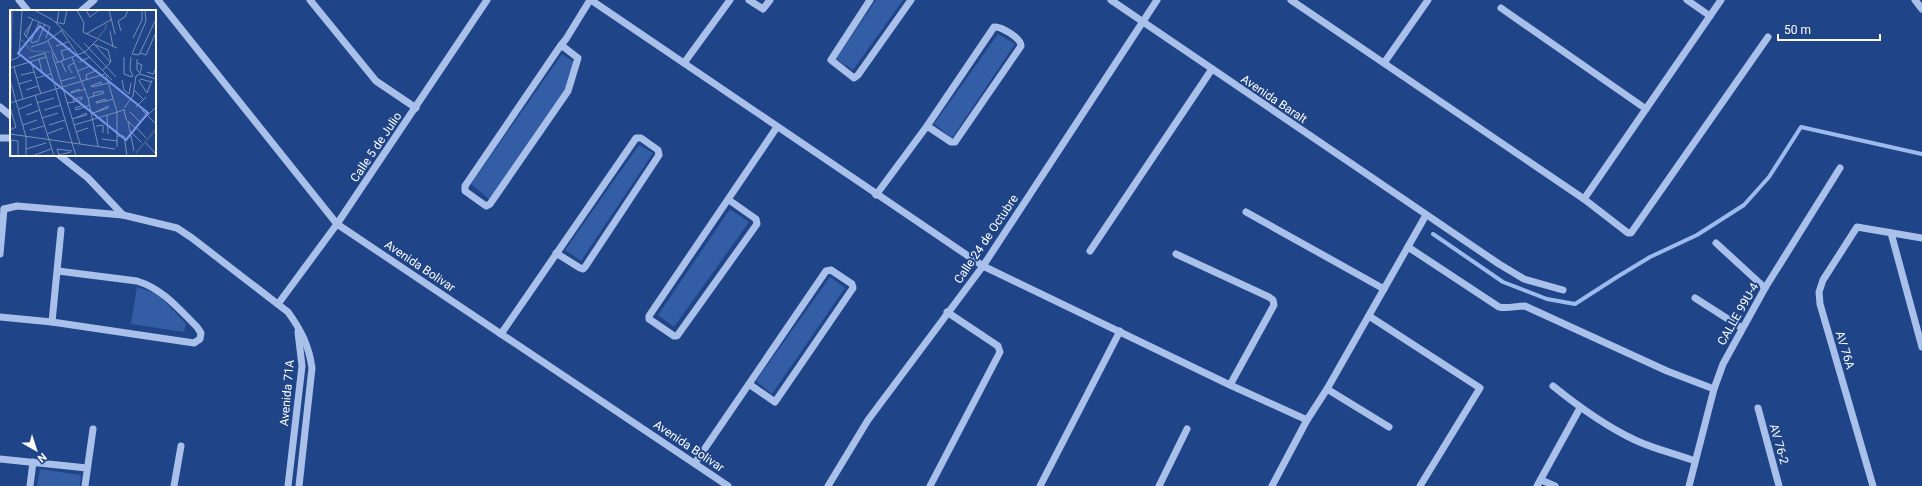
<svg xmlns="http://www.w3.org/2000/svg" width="1922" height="486" viewBox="0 0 1922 486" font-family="Roboto,sans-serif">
  <rect width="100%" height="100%" fill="#1f4487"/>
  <g fill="#335da4">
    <polygon points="876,0 903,0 853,70 836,59"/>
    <polygon points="998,34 1015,44 952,138 934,124"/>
    <polygon points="562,54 574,62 568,85 489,199 471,184"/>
    <polygon points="639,145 653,153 581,261 565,250"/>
    <polygon points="730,209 749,222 674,327 658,315"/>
    <polygon points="830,277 845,288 772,394 756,381"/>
    <polygon points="137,287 158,294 186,324 184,332 131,324"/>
    <polygon points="40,469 81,475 80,486 37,486"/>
  </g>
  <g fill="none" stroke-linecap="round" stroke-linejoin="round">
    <polyline stroke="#9cbbec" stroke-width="4" points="1433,234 1503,282 1547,299 1575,304 1617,277 1650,257 1697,235 1744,205 1769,177 1801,127 1922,154"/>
    <g stroke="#a9c1ea" stroke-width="7">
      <polyline points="19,0 28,11"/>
      <polyline points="158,0 337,224 728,486"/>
      <polyline points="310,0 376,81 416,108"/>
      <polyline points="591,0 983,266 1230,385 1307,420"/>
      <polyline points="749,0 763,9 770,0"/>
      <polyline points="870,0 831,60 854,78 858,75 911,0"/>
      <polyline points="1111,0 1499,264 1524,279 1563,290"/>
      <polyline points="1291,0 1584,199 1628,233 1631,233 1768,37"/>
      <polyline points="1687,0 1710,16"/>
      <polyline points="1915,0 1922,9"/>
      <polyline points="1501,8 1646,109"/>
      <polyline points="81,11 94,0"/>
      <polyline points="561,45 578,58 568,91 490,204 486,206 465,191 465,186 561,45 566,39 590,0"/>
      <polyline points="684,63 730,0"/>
      <polyline points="1384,63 1428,0"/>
      <polyline points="0,107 11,116"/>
      <polyline points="0,138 11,138"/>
      <polyline points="59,155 88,178 123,215"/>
      <path d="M 876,195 L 927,126 L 994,27 C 1001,26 1021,38 1021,46 L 955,142 L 951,142 L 927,126"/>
      <polyline points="1584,199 1721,0"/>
      <polyline points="729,200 756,219 757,224 677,336 674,336 649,319 649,316 777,127"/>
      <path d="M 4,209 L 17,206 L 123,215 L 177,228 L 192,238 L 288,312 C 301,330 309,346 312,368 L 299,486"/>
      <polyline points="1246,212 1384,289"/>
      <polyline points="1891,233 1922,347"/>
      <polyline points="1716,243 1765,288"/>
      <path d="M 1408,247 L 1499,307 C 1508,309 1515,306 1525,306 L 1667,371 L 1714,389"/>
      <polyline points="1090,251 1212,69"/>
      <polyline points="0,254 4,209"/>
      <polyline points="1176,254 1269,297 1273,300 1274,305 1230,385"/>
      <polyline points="1695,298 1742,328"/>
      <polyline points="278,304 337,224 487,0"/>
      <polyline points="1369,316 1480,388 1420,486"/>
      <path d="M 0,317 L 52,322 L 194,343 L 200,339 L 201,333 L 197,327 C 178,308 163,289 137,281 L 58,271"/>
      <polyline points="52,322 61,230"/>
      <polyline points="501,334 636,138 641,138 658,150 659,155 585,267 583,269 580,268 556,253"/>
      <path d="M 1553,386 C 1579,407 1605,426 1635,440 C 1654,449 1676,454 1695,461"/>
      <polyline points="1327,389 1389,427"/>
      <polyline points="1758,408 1779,486"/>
      <polyline points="0,459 87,468"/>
      <polyline points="695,463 826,271 831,270 852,284 853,288 775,402 749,384"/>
      <polyline points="1541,480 1555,486"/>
      <polyline points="30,486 33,462"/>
      <polyline points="85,486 93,429"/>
      <polyline points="174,486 181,446"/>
      <polyline points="288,486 302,366 298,332"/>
      <polyline points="828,486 868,420 983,266 1157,0"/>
      <polyline points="930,486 1000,352 998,346 947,312"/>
      <polyline points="1040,486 1120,331"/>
      <polyline points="1159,486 1187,429"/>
      <polyline points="1272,486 1307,420 1327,389 1426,215"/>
      <polyline points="1537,486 1580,408"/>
      <polyline points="1689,486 1714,389 1723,364 1765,288 1840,168"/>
      <polyline points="1873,486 1820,304 1819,292 1823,280 1857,227 1922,238"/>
    </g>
  </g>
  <g text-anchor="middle" stroke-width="4" stroke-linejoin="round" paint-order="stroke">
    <g font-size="12" fill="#fff" stroke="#1f4487">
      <text transform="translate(1274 99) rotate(34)" y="4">Avenida Baralt</text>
      <text transform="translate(376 147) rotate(-56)" y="4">Calle 5 de Julio</text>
      <text transform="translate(986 239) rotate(-56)" y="4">Calle 24 de Octubre</text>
      <text transform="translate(420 266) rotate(34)" y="4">Avenida Bolivar</text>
      <text transform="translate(1738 314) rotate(-60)" y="4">CALLE 99U-4</text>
      <text transform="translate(1845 350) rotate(73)" y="4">AV 76A</text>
      <text transform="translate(287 393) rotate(-85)" y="4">Avenida 71A</text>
      <text transform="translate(1779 444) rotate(74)" y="4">AV 76-2</text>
      <text transform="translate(689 446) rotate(34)" y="4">Avenida Bolivar</text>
    </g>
  </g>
  <g transform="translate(10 10)">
    <rect width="146" height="146" fill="#1f4487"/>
    <path fill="none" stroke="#3e598a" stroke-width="2" d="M 88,28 L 96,18 L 96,14M 11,29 L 21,41 L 42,42M 126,143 L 146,119"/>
    <path fill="none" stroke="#798fb7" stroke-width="1" d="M 24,0 L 43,10 L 102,70M 67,0 L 74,13 L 73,22 L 107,38M 76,0 L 80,7 L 89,0M 99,0 L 105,24M 135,0 L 136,11 L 122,44 L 129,45 L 146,9M 18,7 L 40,17 L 36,28M 45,12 L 54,14 L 57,0M 47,13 L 49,0M 21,14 L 14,24 L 22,33 L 28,31 L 35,14M 51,20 L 68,45M 100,21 L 103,37M 111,21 L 108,11 L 115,7 L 118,0M 76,24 L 102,9M 16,27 L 23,9M 123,28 L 132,10 L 132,0M 21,31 L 29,12M 38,31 L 48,52M 74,33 L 106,67M 83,34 L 98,40 L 101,52 L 92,61M 85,35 L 100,52M 46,36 L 58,32M 21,37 L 36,32 L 52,20M 42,43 L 70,134M 130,43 L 136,45 L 146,22M 62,47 L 78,88 L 88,136M 114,47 L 114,64 L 122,67M 121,47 L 120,59 L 123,67M 19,48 L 35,43 L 66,146M 29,49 L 32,62M 127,49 L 127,60 L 130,63M 1,50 L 2,0M 54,50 L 51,41 L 61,38M 0,51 L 9,47 L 12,0M 51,51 L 56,62M 21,52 L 31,84M 69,52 L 80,47M 46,53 L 75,42 L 87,30M 127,53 L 132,55 L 130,63M 4,57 L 13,89M 0,58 L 36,47M 68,61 L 80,56M 137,62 L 143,64 L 146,58M 62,63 L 58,56 L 64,53M 11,65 L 24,62M 96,65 L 107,102 L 107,137M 26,68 L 41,64M 0,70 L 16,127 L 16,146M 77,70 L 76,65 L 87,60M 112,70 L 114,80 L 119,84 L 121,73M 51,71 L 66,67M 141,72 L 131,69 L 129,71 L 137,83 L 142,70M 9,74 L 22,70M 91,75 L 91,72 L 81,76 L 82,77 L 98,73M 16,80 L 28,76M 124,80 L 133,89M 70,81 L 69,79 L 61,82 L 61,83 L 76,79M 25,85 L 44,146M 78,88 L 94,83 L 93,81 L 83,83 L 84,86M 96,91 L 95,89 L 86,92 L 86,93 L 96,91 L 103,89M 0,93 L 95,64M 27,93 L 44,88M 58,93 L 64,92 L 72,89 L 72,87 L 63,89 L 64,92M 0,97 L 6,117 L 0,120M 74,97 L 73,95 L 65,98 L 66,100 L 80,95M 126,97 L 136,87M 114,98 L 123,86 L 126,66 L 130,64 L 146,69M 9,99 L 22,94M 114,99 L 116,109 L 125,118M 34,100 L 51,95M 132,100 L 146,114M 120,102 L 131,113M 83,103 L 98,98 L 98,96 L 86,102M 16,105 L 30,100M 97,105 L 98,124M 32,108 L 48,103M 62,109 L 65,108 L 77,105 L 76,103 L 66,108M 118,112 L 124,141M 13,115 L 27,110M 39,115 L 55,110M 64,115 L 114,100M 86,116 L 93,115 L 93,123M 126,117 L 136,128M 125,118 L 146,97M 20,120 L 34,116M 120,121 L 131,132M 66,122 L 78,118M 0,124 L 105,139M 37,124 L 53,118M 107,126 L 114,126 L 117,146M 92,129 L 107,131M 0,130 L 8,131 L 8,146M 136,133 L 146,144M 16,139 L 36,133M 48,145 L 61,142M 49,145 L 47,139 L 62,141M 1,146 L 1,130M 22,146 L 41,139"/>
    <path fill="#7795e8" fill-opacity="0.15" stroke="#7795e8" stroke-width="2" d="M 30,16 L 138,103 L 116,130 L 8,43 Z"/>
    <rect width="146" height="146" fill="none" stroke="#fff" stroke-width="2"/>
  </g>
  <g transform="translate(36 450) rotate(141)" stroke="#1f4487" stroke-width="3" paint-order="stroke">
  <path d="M0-3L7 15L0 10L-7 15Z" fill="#ffffff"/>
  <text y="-6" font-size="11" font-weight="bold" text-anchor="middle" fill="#ffffff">N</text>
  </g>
  <path d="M1778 34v6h102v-6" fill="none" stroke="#ffffff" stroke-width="2"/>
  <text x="1784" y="34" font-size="12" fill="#ffffff" stroke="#1f4487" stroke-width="3" paint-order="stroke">50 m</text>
</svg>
